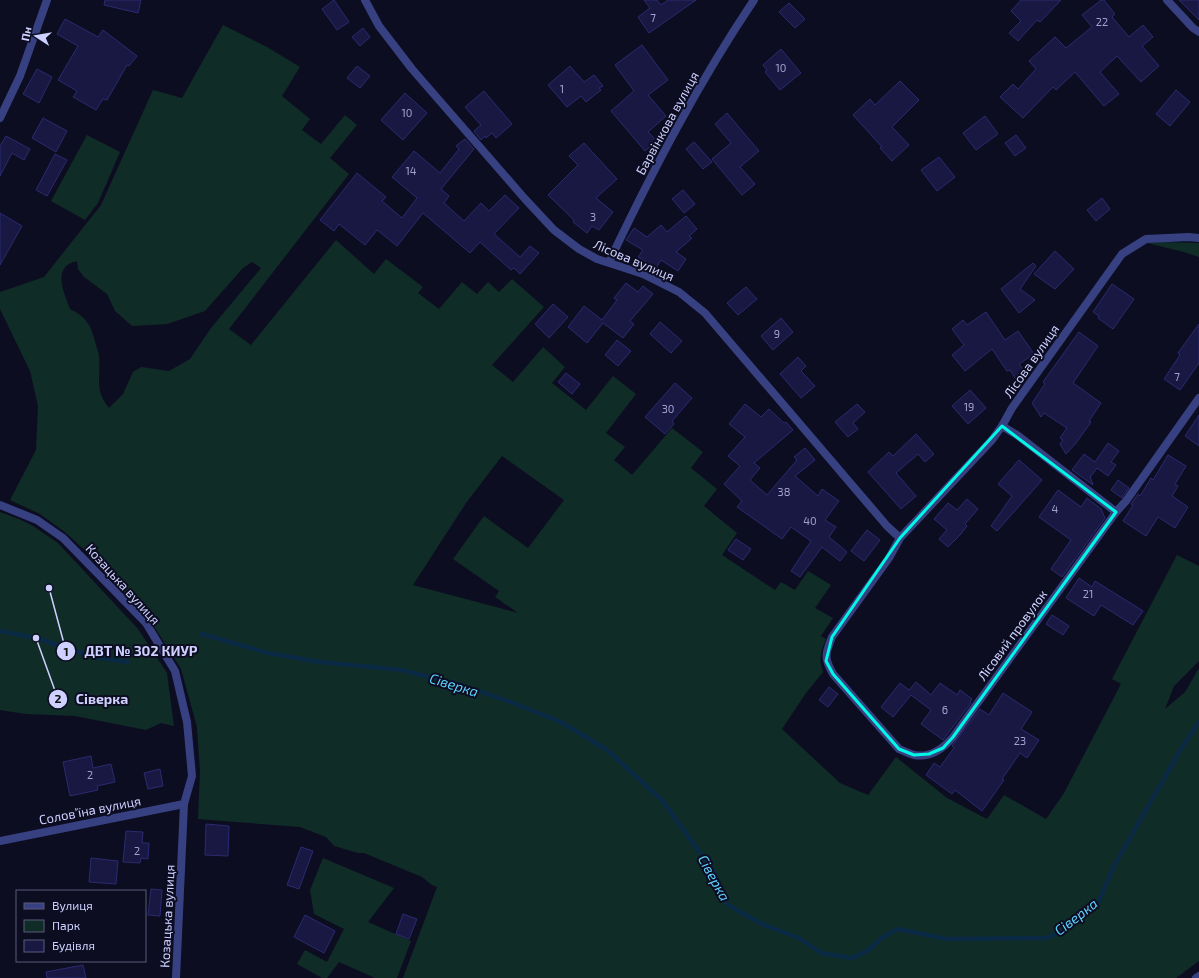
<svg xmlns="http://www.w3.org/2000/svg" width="1199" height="978" viewBox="0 0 1199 978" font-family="'Exo 2',sans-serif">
  <rect width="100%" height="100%" fill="#0d0d22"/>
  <g fill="#102c26" fill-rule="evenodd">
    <path d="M 223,25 L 267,47 L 300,67 L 282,96 L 310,119 L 302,130 L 321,144 L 345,115 L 357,125 L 330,158 L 349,174 L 229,329 L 251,345 L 336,240 L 374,274 L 386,259 L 423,287 L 418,293 L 439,309 L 462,282 L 477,294 L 488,282 L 499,292 L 512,279 L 544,307 L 492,365 L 513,382 L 543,347 L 565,367 L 552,383 L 586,410 L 613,376 L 636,394 L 606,433 L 625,447 L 614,460 L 632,475 L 672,428 L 703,452 L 691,468 L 717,489 L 704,506 L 737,533 L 722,555 L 775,590 L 781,582 L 795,590 L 808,571 L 831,585 L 815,608 L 833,618 L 821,636 L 826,639 C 821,652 818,658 823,672 L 806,693 L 782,729 L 840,783 L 868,795 L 896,757 L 947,798 L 987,819 L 1004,795 L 1046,819 L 1064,793 L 1121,684 L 1112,679 L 1177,555 L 1199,566 L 1199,661 L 1174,686 L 1165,709 L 1185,692 L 1199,668 L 1199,961 L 1176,978 L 403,978 L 437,887 L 432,885 L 422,877 L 364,853 L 358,853 L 334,846 L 326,837 L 300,827 L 198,819 L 200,771 L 197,727 L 181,669 L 150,620 L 91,556 L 66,533 L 40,514 L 10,500 L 36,450 L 38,406 L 30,371 L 0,309 L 0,292 L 44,277 L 101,205 L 153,90 L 182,98 ZM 77,261 L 78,269 L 84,277 L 107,294 L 115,311 L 132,326 L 167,324 L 205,311 L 243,268 L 252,262 L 261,268 L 211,328 L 190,359 L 169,371 L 141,367 L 133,372 L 123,394 L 109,408 C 94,389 101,379 99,357 C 99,353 97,349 96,345 C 91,326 88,318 70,309 C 64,292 51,267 77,261 ZM 502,456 L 564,500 L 528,548 L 484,516 L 453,559 L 499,591 L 495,597 L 518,613 L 413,585 L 466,503 Z"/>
    <polygon points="87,135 120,152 98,203 85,220 51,201"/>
    <polygon points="1162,242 1199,243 1199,257 1184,252 1147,243"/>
    <polygon points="0,512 19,519 33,526 58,543 138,629 167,673 174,726 161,723 146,730 75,716 26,714 0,710"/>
    <polygon points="323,858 394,888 368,922 411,941 397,978 375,978 339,962 327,978 322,978 297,964 305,950 327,962 344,929 314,914 310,890"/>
  </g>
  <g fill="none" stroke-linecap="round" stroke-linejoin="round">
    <g stroke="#0a2944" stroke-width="4.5">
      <polyline points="0,631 36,638 94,657 128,662"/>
      <polyline points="202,634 268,653 320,662 401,670 459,684 516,704 561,722 607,750 662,800 713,871 728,905 764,925 799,938 821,953 852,958 867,951 883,937 898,929 947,939 1047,938 1063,930 1098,903 1114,866 1181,749 1199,722"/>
    </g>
  </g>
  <g fill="#191843" stroke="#2b2a70">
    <polygon points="105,0 141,0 138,13 104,5"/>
    <polygon points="334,0 349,22 337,30 322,9"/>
    <polygon points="644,0 657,0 661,5 668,0 696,0 649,33 638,17 650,8"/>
    <polygon points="1021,0 1061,0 1040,22 1037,20 1018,41 1009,33 1021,21 1011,11"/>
    <polygon points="1101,0 1104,0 1115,14 1112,17 1129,37 1143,25 1153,37 1142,46 1159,66 1141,82 1117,56 1100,72 1119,94 1104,106 1075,72 1056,90 1053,87 1023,118 1000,97 1013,84 1018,89 1036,69 1029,61 1055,37 1066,48 1092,27 1082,15"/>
    <polygon points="1179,0 1199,0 1199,20"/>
    <polygon points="789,3 805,19 795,28 779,12"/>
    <polygon points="65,19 98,37 103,30 137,56 129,66 127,65 107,100 103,99 96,110 73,97 77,91 58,80 78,46 57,34"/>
    <polygon points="363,28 370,37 360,46 352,37"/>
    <polygon points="642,45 668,80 648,95 666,116 648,132 657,141 645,151 611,111 634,91 615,65"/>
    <polygon points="781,49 801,73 780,90 765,72 767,70 763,65"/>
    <polygon points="357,66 370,76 360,88 347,78"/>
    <polygon points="570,66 584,82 594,75 603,86 599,88 601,90 586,102 581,96 567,107 548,85"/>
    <polygon points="37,69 52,77 39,103 23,94"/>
    <polygon points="900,81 919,100 892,127 909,145 892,161 880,148 882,147 853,115 870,99 875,105"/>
    <polygon points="1176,90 1190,102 1170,126 1156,114"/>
    <polygon points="484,91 512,124 496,138 492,133 486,138 485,136 481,140 474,131 481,125 465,107"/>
    <polygon points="405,93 427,113 403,140 381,120"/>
    <polygon points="727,113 759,151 740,167 755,184 742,195 712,159 731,143 715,124"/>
    <polygon points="985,116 998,134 976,150 963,133"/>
    <polygon points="43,118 67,131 56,152 32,138"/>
    <polygon points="1016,135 1026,148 1015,156 1005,143"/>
    <polygon points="6,136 30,149 24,160 12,153 0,176 0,146"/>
    <polygon points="465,139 474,149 441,189 449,196 444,203 464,221 481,203 489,211 505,195 519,208 494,234 520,257 530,246 539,253 520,274 514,268 511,270 480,242 470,253 423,213 397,246 377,230 365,245 339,224 334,231 320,220 357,173 386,197 382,201 402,218 417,198 392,177 414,151 440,173 459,149 456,146"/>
    <polygon points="694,142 712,162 703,169 686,149"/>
    <polygon points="584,143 617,179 596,198 613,212 599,230 592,226 587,233 573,222 574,220 548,195 578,165 569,156"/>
    <polygon points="55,154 67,160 47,196 36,190"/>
    <polygon points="939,157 955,177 937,191 921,170"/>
    <polygon points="683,190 695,204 684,213 672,199"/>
    <polygon points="1102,198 1110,209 1096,221 1087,210"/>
    <polygon points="0,213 22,226 0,265"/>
    <polygon points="686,216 697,229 689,236 692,238 676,252 686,259 678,271 661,260 656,268 638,257 643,250 626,240 634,228 647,237 661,225 667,232"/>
    <polygon points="1055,251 1074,269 1055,289 1034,274"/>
    <polygon points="1033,263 1036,266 1020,289 1035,300 1019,313 1001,289"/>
    <polygon points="626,283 638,292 643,286 653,294 630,321 634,324 623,338 603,323 587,343 568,327 584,306 602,320 617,300 614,298"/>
    <polygon points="1112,284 1134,299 1113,329 1098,318 1099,316 1093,312"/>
    <polygon points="746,287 757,299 738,315 727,303"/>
    <polygon points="553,304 568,317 549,338 535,324"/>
    <polygon points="986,312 1005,340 1018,331 1034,354 1019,364 1027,375 1017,381 1010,370 1007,371 992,349 965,371 952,355 964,345 952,329 963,320 967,325"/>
    <polygon points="781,318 793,332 773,350 761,336"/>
    <polygon points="660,322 682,341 671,353 650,334"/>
    <polygon points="1199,324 1199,363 1180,390 1164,379 1180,355 1178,353"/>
    <polygon points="1079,332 1098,346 1073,383 1101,403 1089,421 1091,422 1076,443 1066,454 1060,444 1063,440 1060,438 1067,428 1044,413 1041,417 1032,403 1045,384 1043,382"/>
    <polygon points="617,340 631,351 618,366 605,355"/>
    <polygon points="798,357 806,366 801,371 815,386 801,398 780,374"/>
    <polygon points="566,373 580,384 572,394 558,382"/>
    <polygon points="675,383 692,398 672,421 674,424 665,434 645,417"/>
    <polygon points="970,390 986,408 968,424 952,406"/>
    <polygon points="745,404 761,417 769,409 784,423 786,422 793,430 754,463 760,468 750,480 767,495 797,460 794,457 805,448 815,460 795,476 818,496 822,489 839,501 825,520 836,527 829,537 847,552 840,561 822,547 800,577 791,571 811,541 791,527 782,539 737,507 742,501 724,484 740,466 728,456 745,437 729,424"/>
    <polygon points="857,404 865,412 853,423 858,429 848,437 835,422"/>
    <polygon points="1199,415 1199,446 1185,436"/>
    <polygon points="916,434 934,454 925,462 918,454 896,473 916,496 901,509 868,472 889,452 893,456"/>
    <polygon points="1108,443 1119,451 1111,462 1116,465 1108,476 1097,468 1091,476 1090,476 1093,485 1072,470 1084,454 1095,462"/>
    <polygon points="1168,455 1186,466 1175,484 1178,486 1172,496 1188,507 1175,528 1158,517 1146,536 1123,521 1133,505 1131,504 1138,494 1140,496 1151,478 1153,480"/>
    <polygon points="1019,460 1042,480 997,531 991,526 1012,496 998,484"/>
    <polygon points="1118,480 1129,488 1122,498 1111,490"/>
    <polygon points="1058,490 1081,507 1087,498 1101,509 1105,518 1062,577 1051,569 1071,540 1039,517"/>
    <polygon points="967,499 978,509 965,524 967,526 961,534 948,547 939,539 947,530 934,519 948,503 957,510"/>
    <polygon points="867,530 880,540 864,561 851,551"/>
    <polygon points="736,539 751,549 743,560 728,550"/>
    <polygon points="1079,578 1092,587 1095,581 1143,611 1133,625 1101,605 1094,616 1066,598"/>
    <polygon points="1052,615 1069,626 1063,635 1046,624"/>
    <polygon points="916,682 931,695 940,683 957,695 960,690 972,699 970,702 971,703 943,740 921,724 931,710 911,695 893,717 881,707 900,683 909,690"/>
    <polygon points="829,687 838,694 828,707 819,700"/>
    <polygon points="1003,693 1032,712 1021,729 1039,740 1027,758 1020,753 1002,779 1004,780 982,811 955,790 952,794 926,775 934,763 940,767 954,748 952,746 980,709 989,715"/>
    <polygon points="91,756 93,768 111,764 115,782 97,786 98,790 70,796 63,762"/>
    <polygon points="160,769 163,786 148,789 144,773"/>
    <polygon points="206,824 229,826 228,856 205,855"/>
    <polygon points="126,831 143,832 142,843 149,843 148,859 141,858 140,863 123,862"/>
    <polygon points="301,847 313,851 299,889 287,885"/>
    <polygon points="91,858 118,861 116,884 89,882"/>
    <polygon points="151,889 162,890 160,916 148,915"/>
    <polygon points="403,914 417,919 409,939 396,934"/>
    <polygon points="305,915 335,931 324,953 294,937"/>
    <polygon points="83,965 86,978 47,978 46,972"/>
  </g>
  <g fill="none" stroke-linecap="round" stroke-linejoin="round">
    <g stroke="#374182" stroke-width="8">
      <polyline points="365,0 379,26 412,69 525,199 554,230 579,249 597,259 643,274 679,292 705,313 887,526 900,538"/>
      <polyline points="1167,0 1193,28 1199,32"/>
      <polyline points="0,118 20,76 47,0"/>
      <path d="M 1199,238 L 1189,237 L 1146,239 L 1122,254 L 1012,408 L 1002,426 L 992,440 L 900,538 L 889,558 L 832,637 C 825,654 824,658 833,674 L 899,749 C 904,751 909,754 914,755 C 930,758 943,749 953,737 L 1116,512 L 1126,501 L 1199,398"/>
      <path d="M 609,262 C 652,172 698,83 754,0"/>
      <polyline points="1002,426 1017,435 1116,512"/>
      <polyline points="0,505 37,520 63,538 146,623 175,671 187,722 192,776 184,804 176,978"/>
      <polyline points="0,841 184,804"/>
      <polyline points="1196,978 1199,976"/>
    </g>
  </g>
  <path fill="none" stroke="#00f9e5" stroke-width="3" stroke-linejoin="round" d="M 1002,426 L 1116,512 L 953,737 L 943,748 L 929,754 L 914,755 L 899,749 L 833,674 L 826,661 L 832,637 L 900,538 Z"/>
  <g text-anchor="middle" stroke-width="4" stroke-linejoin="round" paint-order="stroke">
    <g font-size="11" fill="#a1a3d0">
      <text x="653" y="22">7</text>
      <text x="1102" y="26">22</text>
      <text x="781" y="72">10</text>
      <text x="562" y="93">1</text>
      <text x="407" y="117">10</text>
      <text x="411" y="175">14</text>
      <text x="593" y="221">3</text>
      <text x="777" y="338">9</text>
      <text x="1177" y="381">7</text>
      <text x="969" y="411">19</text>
      <text x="668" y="413">30</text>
      <text x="784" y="496">38</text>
      <text x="1055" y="513">4</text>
      <text x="810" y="525">40</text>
      <text x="1088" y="598">21</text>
      <text x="945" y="714">6</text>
      <text x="1020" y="745">23</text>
      <text x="90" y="779">2</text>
      <text x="137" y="855">2</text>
    </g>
    <g font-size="13" fill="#ced1ff" stroke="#0d0d22">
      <text transform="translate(667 123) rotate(-61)" y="5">Барвінкова вулиця</text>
      <text transform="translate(634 260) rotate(23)" y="5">Лісова вулиця</text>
      <text transform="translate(1031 361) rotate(-55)" y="5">Лісова вулиця</text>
      <text transform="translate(123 584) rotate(48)" y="5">Козацька вулиця</text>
      <text transform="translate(1012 635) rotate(-54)" y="5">Лісовий провулок</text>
      <text transform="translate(90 810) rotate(-11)" y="5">Соловʼїна вулиця</text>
      <text transform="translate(167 916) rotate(-87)" y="5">Козацька вулиця</text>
    </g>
    <g font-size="14" font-style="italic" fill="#5cd1ff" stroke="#0d0d22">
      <text transform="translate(454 685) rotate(17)" y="5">Сіверка</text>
      <text transform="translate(714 878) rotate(61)" y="5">Сіверка</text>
      <text transform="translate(1076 917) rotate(-38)" y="5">Сіверка</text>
    </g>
  </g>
  <path fill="none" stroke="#ced1ff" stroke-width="1.5" d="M49 588L66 651M36 638L58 699"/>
  <g fill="#ced1ff" stroke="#0d0d22" stroke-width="1.5">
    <circle cx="49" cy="588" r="4"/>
    <circle cx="36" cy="638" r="4"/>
    <circle cx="66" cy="651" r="10"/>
    <circle cx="58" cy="699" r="10"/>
  </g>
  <g font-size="12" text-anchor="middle" font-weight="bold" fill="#111">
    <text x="66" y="656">1</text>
    <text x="58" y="703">2</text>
  </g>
  <g font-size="14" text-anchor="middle" font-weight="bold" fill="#ced1ff" stroke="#0d0d22" stroke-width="4" stroke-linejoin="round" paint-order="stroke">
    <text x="141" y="656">ДВТ № 302 КИУР</text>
    <text x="102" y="704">Сіверка</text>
  </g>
  <rect x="16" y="890" width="130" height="72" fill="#0d0d22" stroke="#5a5b7a"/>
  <rect x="24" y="903" width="20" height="6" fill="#374182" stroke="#5a5b7a"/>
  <text x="52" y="910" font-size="12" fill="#ced1ff">Вулиця</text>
  <rect x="24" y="920" width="20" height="12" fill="#102c26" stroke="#5a5b7a"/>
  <text x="52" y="930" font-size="12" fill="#ced1ff">Парк</text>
  <rect x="24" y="940" width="20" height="12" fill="#191843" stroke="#5a5b7a"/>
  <text x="52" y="950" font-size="12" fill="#ced1ff">Будівля</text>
  <g transform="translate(36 36) rotate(282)" stroke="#0d0d22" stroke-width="3" paint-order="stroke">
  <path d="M0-3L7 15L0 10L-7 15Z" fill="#ced1ff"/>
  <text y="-6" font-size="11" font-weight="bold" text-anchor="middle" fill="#ced1ff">Пн</text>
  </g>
</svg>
